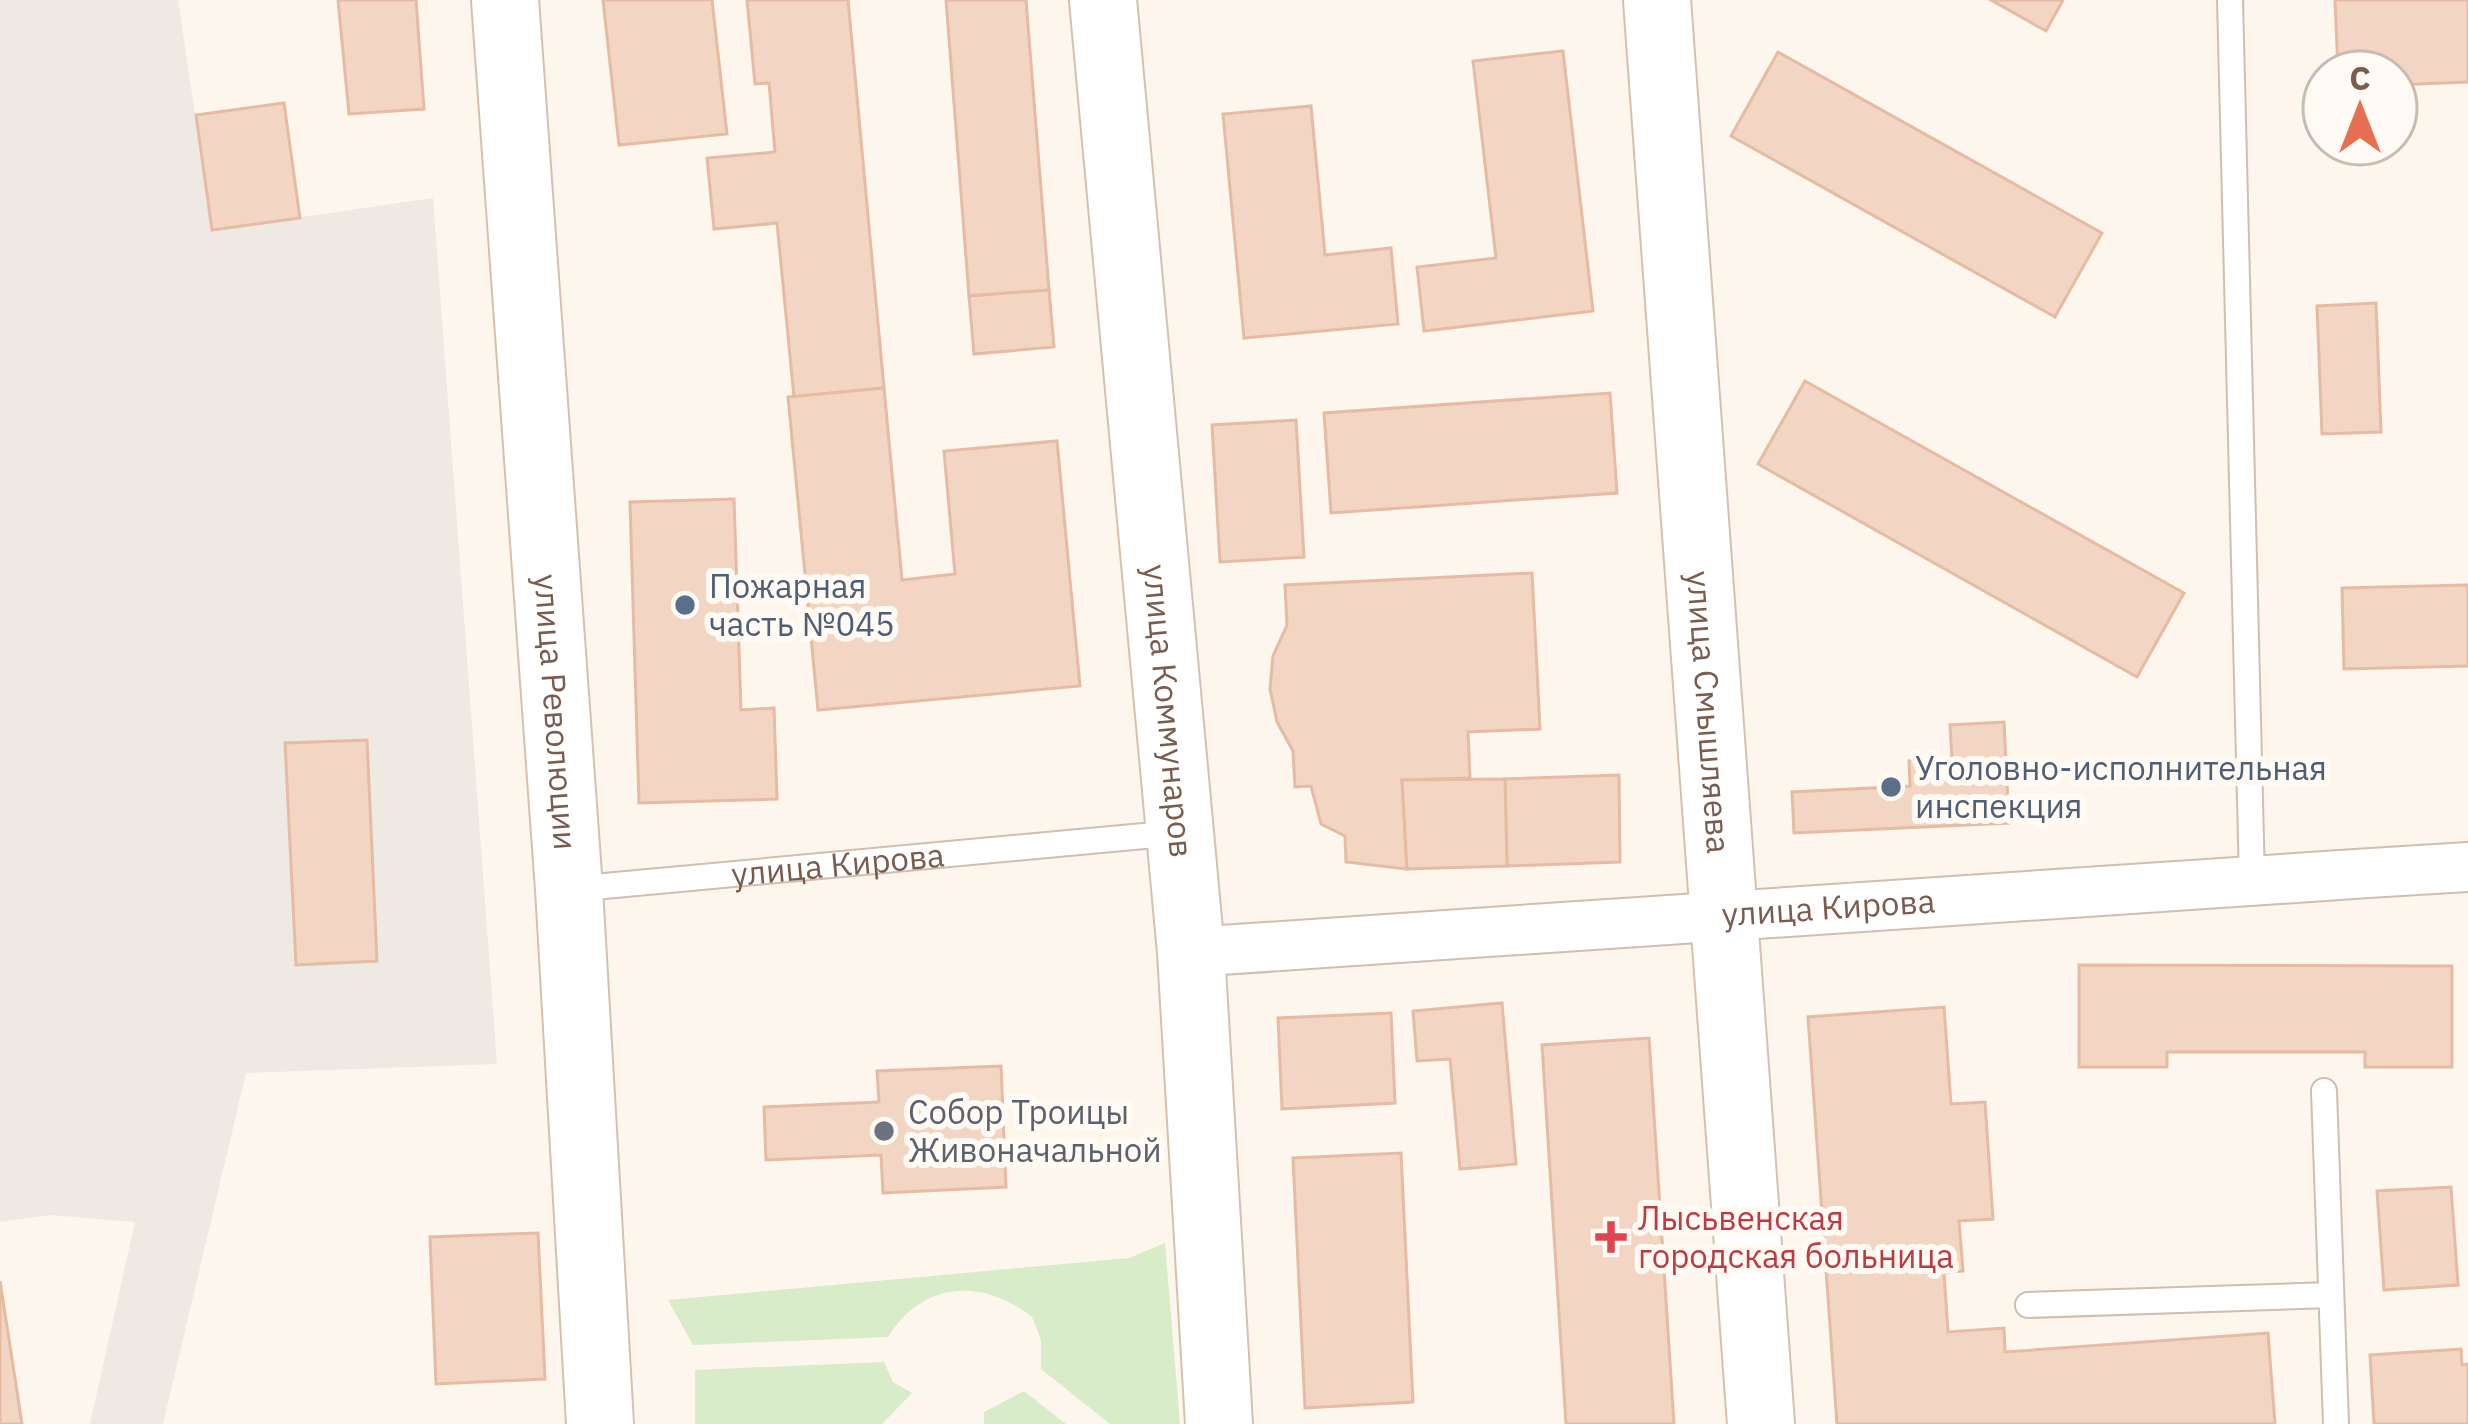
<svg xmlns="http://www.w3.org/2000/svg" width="2468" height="1424" viewBox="0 0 2468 1424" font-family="'IBM Plex Sans',sans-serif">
  <rect width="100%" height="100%" fill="#fdf6ec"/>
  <polygon fill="#efe9e4" points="0,0 178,0 212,230 433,198 497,1064 246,1073 163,1424 90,1424 135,1222 51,1215 0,1222"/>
  <g fill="#d8ecc9">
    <path d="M 1165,1243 L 1180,1424 L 1110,1424 L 1041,1369 L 1041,1340 L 1032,1317 C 982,1278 923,1281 888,1337 L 693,1345 L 668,1300 L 1129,1258 Z"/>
    <polygon points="884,1362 893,1382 912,1393 882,1424 695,1424 695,1370"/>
    <polygon points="1024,1391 1066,1424 984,1424 984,1412"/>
  </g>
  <g fill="#f3d5c3" stroke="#e6bba3" stroke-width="3">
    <polygon points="338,0 416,0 424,109 349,114"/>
    <polygon points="603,0 712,0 727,134 619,145"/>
    <polygon points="747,0 848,0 884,388 794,397 777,223 714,229 707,158 775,152 769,83 755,84"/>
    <polygon points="946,0 1026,0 1049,290 969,296"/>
    <polygon points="1991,0 2063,0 2046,31"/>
    <polygon points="2335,0 2468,0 2468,82 2396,85 2396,72 2338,72"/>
    <polygon points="1563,51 1593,311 1424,331 1417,267 1496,258 1473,61"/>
    <polygon points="1778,52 2102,233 2055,317 1731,136"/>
    <polygon points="284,103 300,218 212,230 196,115"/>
    <polygon points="1311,106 1325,255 1391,248 1398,324 1244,338 1223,114"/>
    <polygon points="1049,290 1054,347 974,354 969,296"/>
    <polygon points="2376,303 2381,432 2322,434 2317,306"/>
    <polygon points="1805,381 2184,593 2137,677 1758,464"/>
    <polygon points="884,388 902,580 955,574 944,451 1057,441 1080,686 818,710 788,397"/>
    <polygon points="1610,393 1617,493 1331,513 1324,413"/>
    <polygon points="1296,420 1304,557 1220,562 1212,425"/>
    <polygon points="734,499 741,710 774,708 777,799 639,803 630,502"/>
    <polygon points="1532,573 1540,729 1468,732 1470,778 1402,780 1407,869 1346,862 1345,836 1321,824 1311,786 1295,787 1293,751 1277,722 1270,689 1273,656 1287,625 1285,585"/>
    <polygon points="2468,585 2468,666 2344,669 2342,588"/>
    <polygon points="2004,722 2009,823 1794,833 1792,792 1910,786 1909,761 1952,759 1950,725"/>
    <polygon points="367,740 377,961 296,965 285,743"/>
    <polygon points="1619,775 1620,862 1507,866 1505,779"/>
    <polygon points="1505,779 1507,866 1407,869 1402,780"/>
    <polygon points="2079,965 2452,966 2452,1067 2365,1067 2365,1052 2167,1052 2167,1067 2079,1067"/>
    <polygon points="1502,1003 1516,1164 1460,1169 1450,1059 1417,1061 1413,1011"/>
    <polygon points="1944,1007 1951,1104 1985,1102 1993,1219 1959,1221 1963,1271 1944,1273 1948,1332 2004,1328 2005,1352 2268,1333 2275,1424 1837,1424 1808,1017"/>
    <polygon points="1391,1013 1395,1103 1282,1109 1278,1018"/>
    <polygon points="1649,1038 1674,1424 1566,1424 1542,1045"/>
    <polygon points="1001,1066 1006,1187 883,1193 881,1155 766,1160 764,1107 879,1102 877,1071"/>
    <polygon points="1401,1153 1413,1402 1305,1408 1293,1158"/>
    <polygon points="2451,1187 2458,1285 2384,1290 2377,1191"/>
    <polygon points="538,1233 545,1379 436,1384 430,1237"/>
    <polygon points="0,1281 22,1424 0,1424"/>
    <polygon points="2461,1349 2462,1365 2468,1364 2468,1424 2374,1424 2370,1355"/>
  </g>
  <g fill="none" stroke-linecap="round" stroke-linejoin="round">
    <g stroke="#d1beb0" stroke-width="28">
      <g id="lane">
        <polyline points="2230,0 2252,880"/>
        <path id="s1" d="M 572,889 L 1176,833"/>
        <polyline points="2324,1091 2336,1424"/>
        <polyline points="2028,1305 2331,1295"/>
      </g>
    </g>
    <g stroke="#d1beb0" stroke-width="52">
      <g id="street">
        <path id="s2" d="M 1191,952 C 1616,920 2042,893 2468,867"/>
      </g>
    </g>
    <g stroke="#d6c0b0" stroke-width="70">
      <g id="secondary">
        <path id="s3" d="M 505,0 L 569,889 L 600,1424"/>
        <path id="s4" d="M 1103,0 L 1191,952 L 1219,1424"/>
        <path id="s5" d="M 1657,0 L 1761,1424"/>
      </g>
    </g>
    <use href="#lane" stroke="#fff" stroke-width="24"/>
    <use href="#street" stroke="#fff" stroke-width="48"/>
    <use href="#secondary" stroke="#fff" stroke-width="66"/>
  </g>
  <g fill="#5c6f8a" stroke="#fffaf3" stroke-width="4.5">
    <circle cx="685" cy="605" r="12"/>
    <circle cx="1891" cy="787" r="12"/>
  </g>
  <circle fill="#6b7280" stroke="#fffaf3" stroke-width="4.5" cx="884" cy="1131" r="12"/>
  <path fill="#e0444e" stroke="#fffaf3" stroke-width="4.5" d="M1605 1219h12v12h12v12h-12v12h-12v-12h-12v-12h12z"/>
  <g text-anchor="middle" stroke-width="12" stroke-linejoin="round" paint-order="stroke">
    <g font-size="33" fill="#4e5e75" stroke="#fffaf3" text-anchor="start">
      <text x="709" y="598">Пожарная<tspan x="709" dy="38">часть №045</tspan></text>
      <text x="1915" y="780">Уголовно-исполнительная<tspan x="1915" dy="38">инспекция</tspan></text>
    </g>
    <g font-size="33" fill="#7a5c4d" stroke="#fffaf3">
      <text dy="12" stroke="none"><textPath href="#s3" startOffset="714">улица Революции</textPath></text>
      <text dy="12" stroke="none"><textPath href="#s4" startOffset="714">улица Коммунаров</textPath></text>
      <text dy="12" stroke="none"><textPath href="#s5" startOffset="714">улица Смышляева</textPath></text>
      <text dy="12" stroke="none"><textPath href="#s1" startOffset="267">улица Кирова</textPath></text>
      <text dy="12" stroke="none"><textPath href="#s2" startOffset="639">улица Кирова</textPath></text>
    </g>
    <g font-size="33" fill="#5b616d" stroke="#fffaf3" text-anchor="start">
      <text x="908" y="1124">Собор Троицы<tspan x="908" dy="38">Живоначальной</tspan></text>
    </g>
    <g font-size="33" fill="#be3a42" stroke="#fffaf3" text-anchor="start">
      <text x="1638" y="1230">Лысьвенская<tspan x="1638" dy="38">городская больница</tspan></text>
    </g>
  </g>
  <g transform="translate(2360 108)"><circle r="57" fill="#fffaf3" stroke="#cabbb1" stroke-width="3"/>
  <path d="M0-9L21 45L0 30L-21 45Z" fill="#e76f51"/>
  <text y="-18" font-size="33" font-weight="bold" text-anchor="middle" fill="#7a5c4d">С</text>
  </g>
</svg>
